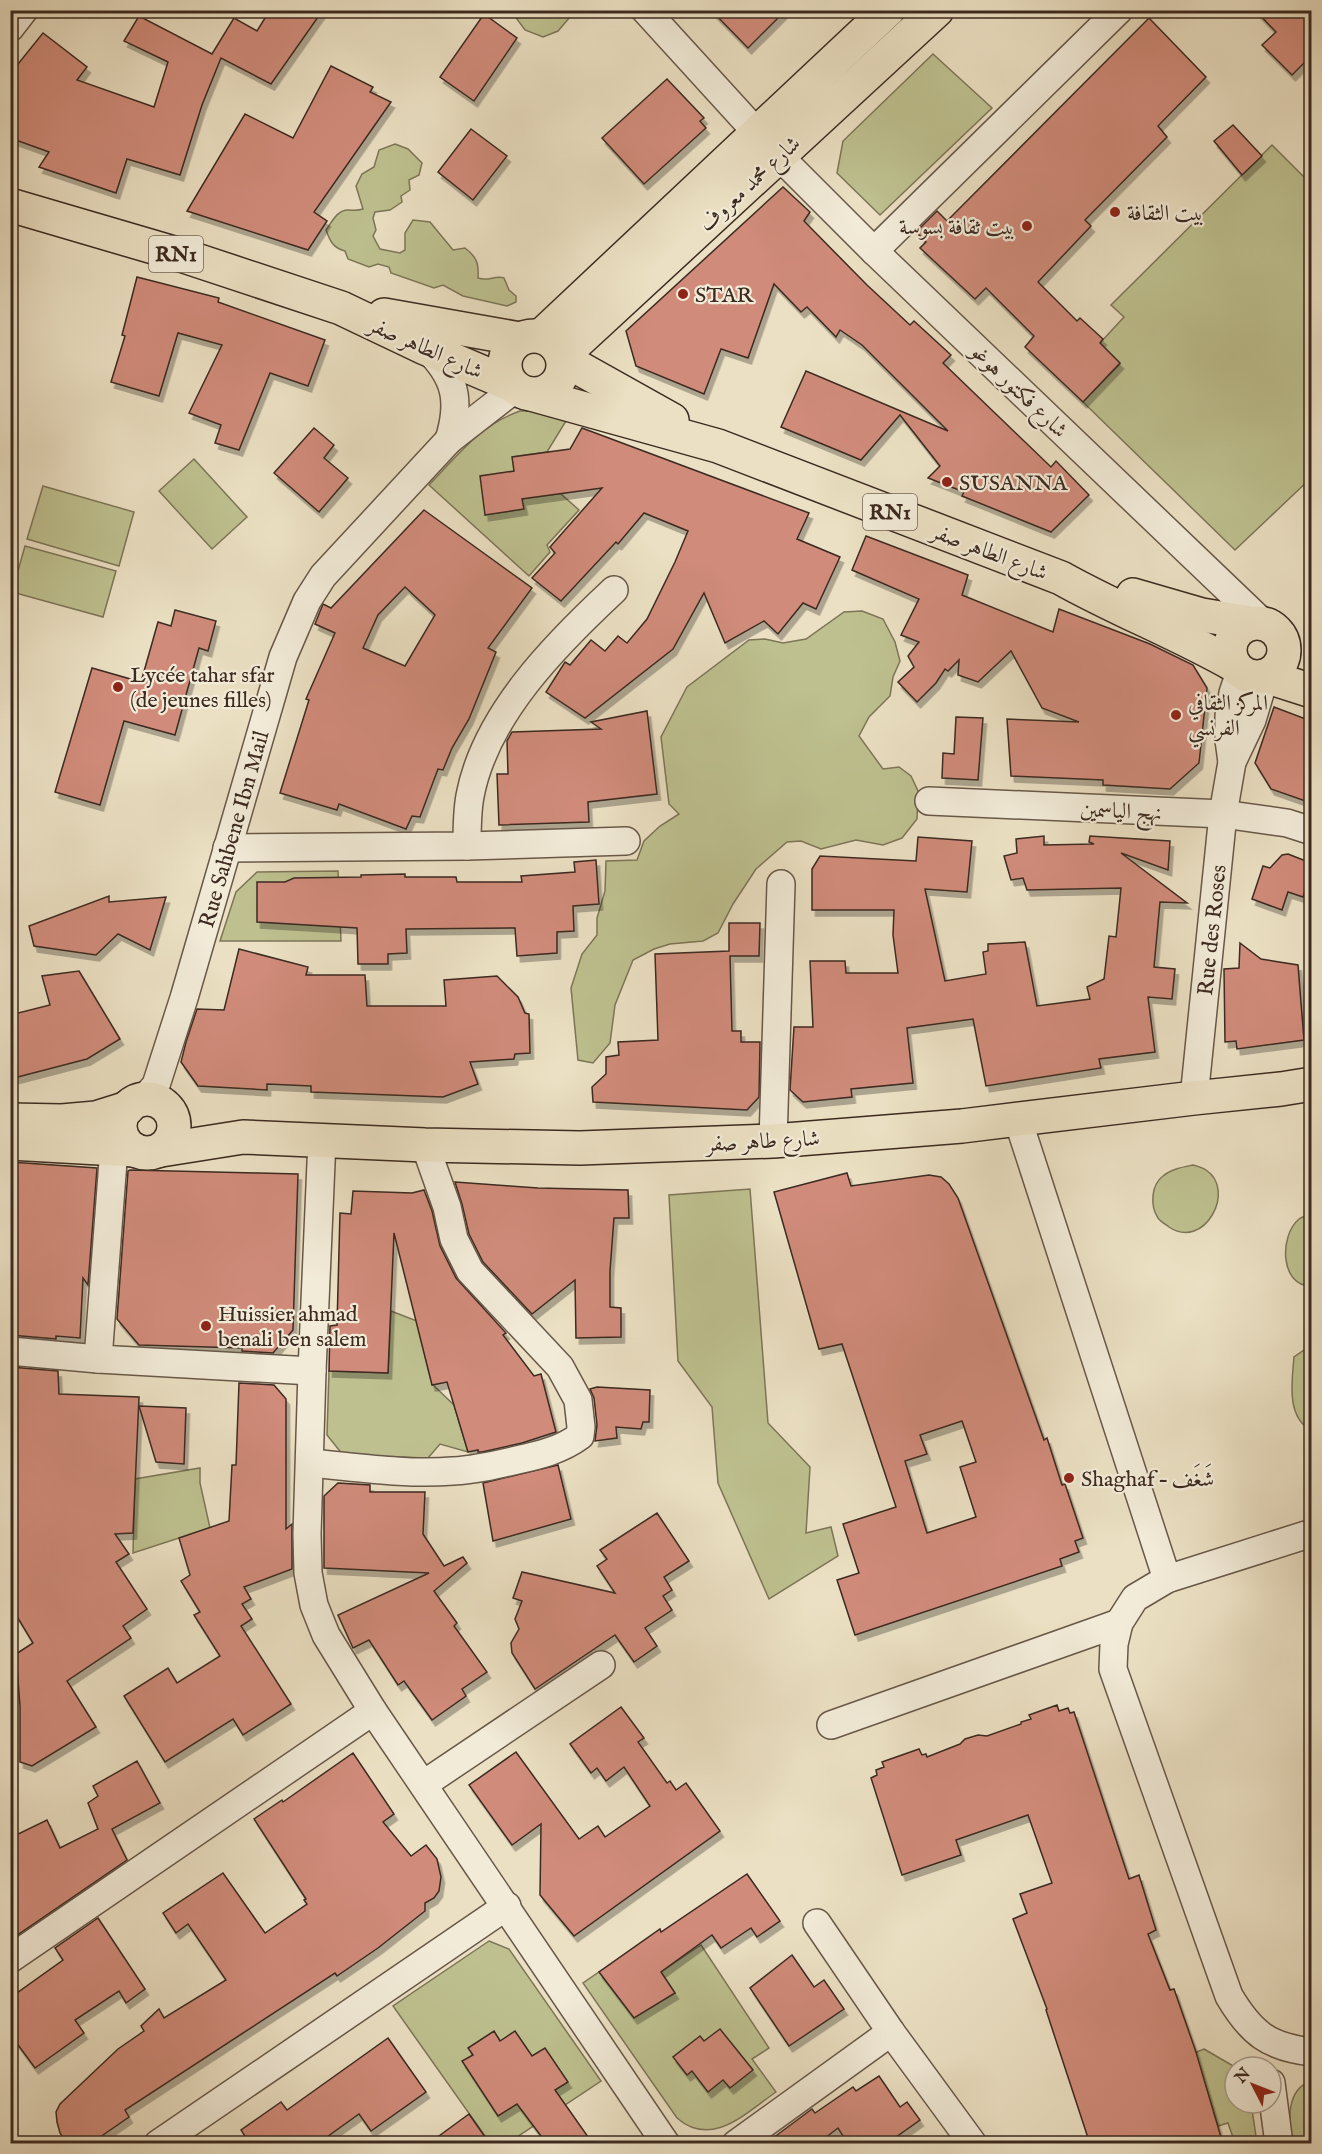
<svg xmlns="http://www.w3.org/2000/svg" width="1322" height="2154" viewBox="0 0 1322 2154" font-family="'IM FELL English',Amiri,serif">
  <defs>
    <filter id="shadow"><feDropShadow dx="3.5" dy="6" stdDeviation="0" flood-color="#0004"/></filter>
  </defs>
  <rect width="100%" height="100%" fill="#ebe0c3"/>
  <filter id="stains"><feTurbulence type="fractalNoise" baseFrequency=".00333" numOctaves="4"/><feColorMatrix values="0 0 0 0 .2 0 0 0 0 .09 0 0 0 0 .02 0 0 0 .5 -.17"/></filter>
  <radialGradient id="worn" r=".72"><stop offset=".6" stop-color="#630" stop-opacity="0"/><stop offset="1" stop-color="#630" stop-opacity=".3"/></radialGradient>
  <g fill="#bec08f" stroke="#7d7558" stroke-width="1.5">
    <polygon points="511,11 575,11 558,31 543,37 525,30"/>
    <polygon points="933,54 992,108 880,215 837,173 843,141"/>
    <path d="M 395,144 L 408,149 L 422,163 L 419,175 L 409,180 L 410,190 L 401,196 L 402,202 L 390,210 L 375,212 L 373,218 L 376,230 L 373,236 L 380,249 L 400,253 L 405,250 L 405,233 L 413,220 L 430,222 L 453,250 L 465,248 C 477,257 479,264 478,278 C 489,282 494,275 504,278 L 509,290 L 516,296 L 516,302 L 507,306 L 463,296 L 443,285 L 434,288 L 391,273 L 389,267 L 378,264 L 369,267 L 348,259 L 345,251 C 333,248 330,241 326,230 C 332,222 337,210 348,210 C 354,210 357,211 363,209 L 356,186 L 362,174 L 374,167 L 379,150 Z"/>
    <polygon points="1272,145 1311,184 1311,478 1235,550 1083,402 1120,364 1100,343 1124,317 1111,305"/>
    <path d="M 520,411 L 535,411 L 566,421 L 547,452 L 513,457 L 514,471 L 485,515 L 523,509 L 522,499 L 552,486 L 579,510 L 547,545 L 550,552 L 529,576 L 429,485 C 458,455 480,425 520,411 Z"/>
    <polygon points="194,459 247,517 212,549 159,491"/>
    <polygon points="43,486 134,512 119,566 27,539"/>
    <polygon points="25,546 116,571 103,617 12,592"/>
    <polygon points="862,611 883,619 895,642 900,661 893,677 890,696 869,717 859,736 883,769 899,767 911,776 918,791 917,819 902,838 883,845 856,840 821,849 801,841 787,842 756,869 733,904 718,933 703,941 670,944 654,949 633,960 615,1005 610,1043 593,1063 578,1060 571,988 582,954 597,935 597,918 605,891 606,861 637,860 644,841 660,826 679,814 669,804 661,737 687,687 749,640 765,639 783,643 806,639 844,612"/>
    <polygon points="338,871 341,941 220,941 236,892 257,872"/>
    <path d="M 1193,1165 C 1197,1166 1203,1168 1206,1170 C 1237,1190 1204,1251 1169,1227 C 1165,1224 1161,1222 1158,1218 C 1150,1206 1151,1185 1163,1176 C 1171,1169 1183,1167 1193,1165 Z"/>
    <polygon points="750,1189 768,1423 810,1467 806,1533 831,1527 838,1556 769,1599 718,1483 712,1407 678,1361 669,1195"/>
    <path d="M 1311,1213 L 1311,1286 C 1280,1286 1279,1236 1299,1219 C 1302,1217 1308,1215 1311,1213 Z"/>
    <polygon points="391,1311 440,1330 432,1384 454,1405 468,1452 440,1444 428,1458 343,1455 327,1435 329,1371 388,1373"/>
    <path d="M 1304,1350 L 1311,1351 L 1311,1430 C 1286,1417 1292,1381 1294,1357 Z"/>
    <polygon points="200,1468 200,1483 210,1528 133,1553 135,1479"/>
    <polygon points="489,1941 509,1949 601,2081 508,2143 490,2143 393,2006"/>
    <path d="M 701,1945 L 769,2048 L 752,2059 L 776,2092 C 747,2112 712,2149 677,2118 L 583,1983 L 599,1972 L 634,2017 L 675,1993 L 661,1972 Z"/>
    <polygon points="1204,2049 1235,2067 1235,2103 1251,2103 1257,2143 1235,2143 1228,2123 1218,2126 1206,2087 1189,2055"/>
    <path d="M 1311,2081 L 1311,2143 L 1292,2143 C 1289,2122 1285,2090 1311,2081 Z"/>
  </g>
  <g fill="#d08b7a" stroke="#3c2a20" stroke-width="1.5" fill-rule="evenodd" filter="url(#shadow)">
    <polygon points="270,10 323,10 271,84 221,58 202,105 180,175 127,159 116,193 39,167 49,152 10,138 10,74 43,33 87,67 77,80 154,107 168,62 124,41 139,16 212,54 234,18 257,31"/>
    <polygon points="711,10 786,10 748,48"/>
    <polygon points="1255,10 1311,10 1311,56 1292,75 1262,45 1276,32"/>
    <polygon points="484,14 517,38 474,101 440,77"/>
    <polygon points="1149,18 1206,77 1158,126 1167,137 1085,220 1091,226 1038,282 1077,321 1080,318 1103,339 1100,343 1120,363 1083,402 1025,347 1034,336 986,288 975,299 920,248 926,242 916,232 937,211 947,221"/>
    <polygon points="331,66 373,87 370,92 391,102 314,212 327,221 308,250 187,211 245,114 293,138"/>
    <polygon points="667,79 704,118 700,121 706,128 644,184 602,138"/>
    <polygon points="1233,125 1262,156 1242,175 1214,141"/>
    <polygon points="471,129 507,156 473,200 438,172"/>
    <polygon points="783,187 810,212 804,221 867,285 910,325 914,321 951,355 943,363 1051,467 1056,461 1089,495 1051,532 962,496 964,492 928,478 940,466 900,415 861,460 781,427 806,371 948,431 862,345 840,330 836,337 807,307 801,312 774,284 748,358 721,349 704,394 636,366 626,331"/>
    <polygon points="137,277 219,298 218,302 325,340 308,386 270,373 239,450 215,443 221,425 189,413 222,345 178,333 159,396 111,382 125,336 122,335"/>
    <polygon points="314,428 334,445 324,458 348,478 319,512 274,473"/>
    <polygon points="582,428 809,513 797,539 840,557 816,609 803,603 778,634 764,621 725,643 704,593 673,649 585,718 546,692 565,662 570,665 591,640 605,651 618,636 627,643 647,619 675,562 688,531 644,513 618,544 616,542 561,601 532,578 555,553 550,547 602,488 522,499 524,509 485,515 480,476 514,471 512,457 570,449"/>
    <path d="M 424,510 L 532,588 L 488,648 L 496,652 L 469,719 L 452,748 L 443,770 L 438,769 L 420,817 L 412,816 L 406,829 L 339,804 L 337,810 L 280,793 L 309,700 L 306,699 L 335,633 L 315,624 L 323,604 L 331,608 ZM 405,587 L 435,615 L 405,666 L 363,648 L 378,615 Z"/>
    <polygon points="866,536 968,575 962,595 1053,632 1059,609 1150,644 1193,665 1207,688 1199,763 1170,789 1103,785 1103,780 1011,776 1007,719 1079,722 1042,708 1011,651 978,682 958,675 959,660 948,671 945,669 936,683 917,702 898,682 914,667 908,656 919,642 901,635 919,599 852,570"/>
    <polygon points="175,610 216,621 208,651 199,648 175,735 124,721 100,805 55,792 92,668 141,682 158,622 171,626"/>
    <polygon points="1274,707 1311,721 1311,803 1271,789 1255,763"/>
    <polygon points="647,711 657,794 588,802 589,822 499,825 497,774 508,774 507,741 512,732 601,729 591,722"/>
    <polygon points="956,717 983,718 978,780 942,778 943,753 954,754"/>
    <polygon points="1044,836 1044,845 1094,844 1089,842 1090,836 1170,841 1168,870 1121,853 1187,903 1160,902 1154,967 1175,969 1172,999 1148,997 1155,1052 1099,1059 1101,1068 986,1086 973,1019 907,1028 913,1083 851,1089 852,1097 803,1102 790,1090 794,1027 813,1027 810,961 845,961 846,973 898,973 893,935 894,910 812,910 812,869 820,856 916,861 918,837 972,841 967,892 925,889 945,981 986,974 983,952 988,951 988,944 1025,942 1037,1006 1090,999 1087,987 1104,979 1109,936 1116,937 1121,888 1027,890 1023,878 1011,880 1004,856 1017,853 1016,839"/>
    <polygon points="1288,854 1311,863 1311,888 1307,886 1303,897 1288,892 1282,910 1252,899 1263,866 1270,868 1282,855"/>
    <polygon points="596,860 599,904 573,906 574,931 557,932 557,953 517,956 515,928 406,929 407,953 388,954 388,964 358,964 357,928 257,922 257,882 285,882 294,878 361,877 361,875 405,874 405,877 456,877 457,882 522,882 521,876 575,872 574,862"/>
    <polygon points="109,896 109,902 166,897 150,950 118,934 96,955 34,946 29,926"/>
    <polygon points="729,923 760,923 759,956 730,956 732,1031 741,1031 741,1042 760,1042 759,1097 747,1110 593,1102 592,1087 606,1074 606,1057 619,1055 618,1042 658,1040 655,954 729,951"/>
    <polygon points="1240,943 1261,959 1298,965 1304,1040 1237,1049 1236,1041 1225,1042 1224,969 1239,968"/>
    <polygon points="239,949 308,967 306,975 365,975 367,1006 446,1006 444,980 497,976 518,997 525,1013 529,1014 530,1053 515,1054 514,1059 470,1062 478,1084 443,1097 311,1092 311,1086 267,1084 267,1090 198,1086 181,1062 186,1042 197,1009 224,1010"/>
    <polygon points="79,971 120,1039 87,1059 10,1079 10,1015 50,1005 42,976"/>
    <polygon points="10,1162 97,1168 88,1285 83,1278 80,1338 56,1336 56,1339 10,1335"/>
    <polygon points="130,1170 298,1174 293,1330 273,1353 242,1351 242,1348 139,1345 117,1319 128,1171"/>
    <path d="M 847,1173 L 851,1186 L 929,1175 L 941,1177 L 949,1184 L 958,1198 L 1044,1440 L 1047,1438 L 1062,1485 L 1065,1484 L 1083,1538 L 1075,1541 L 1079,1552 L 1060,1559 L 1062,1566 L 855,1635 L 837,1580 L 859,1573 L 843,1524 L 896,1507 L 842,1344 L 819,1349 L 774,1192 ZM 962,1421 L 976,1462 L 960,1467 L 976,1517 L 927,1533 L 905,1461 L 927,1454 L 920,1435 Z"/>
    <polygon points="455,1182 538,1188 628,1190 629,1218 614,1218 610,1271 610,1307 621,1308 621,1337 576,1338 575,1280 532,1314 483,1262 469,1234 462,1204"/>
    <polygon points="424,1190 432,1211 440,1246 456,1278 506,1333 503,1335 534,1376 541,1374 556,1432 522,1443 482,1452 478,1452 478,1450 468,1452 447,1382 432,1385 394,1233 388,1373 329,1371 330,1326 337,1325 340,1213 351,1214 353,1191 412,1193"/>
    <polygon points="10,1367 58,1371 59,1394 139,1397 133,1533 115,1534 129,1554 116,1562 147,1609 123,1626 131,1638 67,1681 96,1727 32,1766 20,1762 20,1706 16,1654 33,1643 10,1605"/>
    <polygon points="239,1383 274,1385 286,1399 286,1529 292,1524 292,1569 244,1587 251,1599 242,1604 252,1619 241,1626 291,1704 243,1735 233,1719 165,1762 124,1696 168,1668 177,1683 220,1656 194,1615 200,1612 181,1581 190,1575 179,1538 229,1521 232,1465 236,1465"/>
    <polygon points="597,1387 650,1390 649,1422 643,1422 641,1429 616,1427 617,1438 595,1441 597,1425 594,1398 590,1389"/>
    <polygon points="139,1406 186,1408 184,1464 156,1462"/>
    <polygon points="558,1465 571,1519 493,1541 483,1483"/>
    <polygon points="338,1483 370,1485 370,1492 425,1492 423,1534 444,1566 463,1557 467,1563 434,1591 457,1623 454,1626 487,1672 462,1689 466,1696 432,1720 404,1681 398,1685 369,1640 353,1648 338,1615 429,1573 324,1568 324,1496"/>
    <polygon points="657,1513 689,1561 664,1577 672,1590 663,1596 672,1610 645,1628 657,1646 634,1662 615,1635 535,1689 512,1653 511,1643 519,1629 515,1619 522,1601 513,1598 522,1572 615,1593 597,1566 607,1559 600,1550"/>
    <polygon points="1057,1705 1059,1711 1068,1708 1070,1713 1074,1712 1129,1879 1139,1875 1156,1930 1148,1934 1170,1990 1174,1989 1196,2052 1223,2144 1090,2144 1046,2010 1047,2009 1013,1919 1027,1913 1020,1894 1052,1883 1028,1815 956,1840 961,1855 902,1875 871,1778 877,1775 876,1770 884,1767 882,1762 919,1749 922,1755 926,1754 927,1757 960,1744 965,1739 978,1735 987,1736 1021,1724 1021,1722 1031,1719 1029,1715"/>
    <polygon points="621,1707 644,1738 638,1742 667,1783 670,1781 676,1790 686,1783 720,1831 574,1936 540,1895 541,1824 512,1845 469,1785 516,1752 579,1839 598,1826 605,1837 650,1806 624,1767 606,1781 597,1768 591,1773 570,1744"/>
    <polygon points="353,1753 394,1814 383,1822 411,1856 426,1845 437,1859 441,1877 439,1891 434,1898 425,1903 425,1911 378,1948 337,1976 335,1973 125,2110 129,2117 90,2144 67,2144 60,2133 57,2122 56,2112 60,2104 118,2049 144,2031 141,2026 159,2009 164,2018 226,1980 188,1924 176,1933 163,1913 223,1873 265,1933 307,1904 304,1900 306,1899 254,1819 282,1800 283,1802"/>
    <polygon points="137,1761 160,1803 112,1829 127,1860 10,1940 10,1838 47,1820 60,1848 98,1829 88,1803 98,1796 93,1786"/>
    <polygon points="747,1874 780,1921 757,1937 751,1928 721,1948 712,1935 661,1972 675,1993 634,2018 599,1972 660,1929 661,1932"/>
    <polygon points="98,1918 145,1989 126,2003 119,1991 75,2020 84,2033 35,2068 10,2034 10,1998 63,1960 55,1948"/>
    <polygon points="792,1955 814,1987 824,1980 844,2009 789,2046 750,1988"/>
    <polygon points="720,2029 753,2070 730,2088 723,2080 708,2092 692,2071 687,2075 673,2057 700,2036 704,2041"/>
    <polygon points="494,2031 500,2041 515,2031 532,2056 545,2048 568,2082 555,2090 593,2144 547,2144 517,2104 498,2116 462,2061 473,2055 468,2048"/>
    <polygon points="388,2038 426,2092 371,2131 359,2114 317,2144 250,2144 241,2130 281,2102 287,2110"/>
    <polygon points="879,2076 900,2107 907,2102 920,2120 886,2144 848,2144 838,2128 817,2144 765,2144 812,2109 815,2113 853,2087 856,2091"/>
    <polygon points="469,2114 490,2144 428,2144"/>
  </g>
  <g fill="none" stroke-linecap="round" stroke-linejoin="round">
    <g stroke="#685849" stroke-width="30">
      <g id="minor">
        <polyline points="645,10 758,134"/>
        <polyline points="10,28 24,10"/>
        <polyline points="779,156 874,251 1263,623"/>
        <polyline points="874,251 1119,10"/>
        <path d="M 426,348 C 456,377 461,401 449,440"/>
        <polyline points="1232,762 1252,720 1265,676"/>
        <polyline points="929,801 1223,814 1287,823 1312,831"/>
        <path d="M 467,846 C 467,830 467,812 470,796 C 485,715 556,644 614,590"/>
        <polyline points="227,848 467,846 626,841"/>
        <polyline points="1194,1098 1223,814 1232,762 1229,740 1229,716 1233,693 1240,672"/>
        <polyline points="143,1100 156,1085 184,998 283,657 307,601 323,576 449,440 516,388"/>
        <polyline points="1018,1120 1167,1579"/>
        <polyline points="322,1140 312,1371 307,1534 308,1573 314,1605 326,1635 373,1711 666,2144"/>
        <polyline points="773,1141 781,884"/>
        <polyline points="10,1351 98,1359 312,1371"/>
        <polyline points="98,1359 114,1148"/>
        <path d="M 310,1463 C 356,1467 407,1475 453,1471 C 475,1470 496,1465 517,1460 C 540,1455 561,1450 580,1436 L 581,1427 L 578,1400 L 560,1367 L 470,1271 L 454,1239 L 447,1207 L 425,1145"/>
        <path d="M 1312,1533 L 1167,1579 L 1135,1598 L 1119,1623 L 1114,1644 L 1113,1669 L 1229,1996 C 1251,2033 1268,2047 1312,2052"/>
        <polyline points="831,1725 1119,1623"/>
        <polyline points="424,1784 601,1665"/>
        <polyline points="817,1923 891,2032 973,2144"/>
        <polyline points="10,1959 373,1711"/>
        <polyline points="1271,2083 1279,2144"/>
        <polyline points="158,2144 507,1906"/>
        <polyline points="736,2144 891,2032"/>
      </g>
    </g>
    <g stroke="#3c2a20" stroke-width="36">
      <g id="major">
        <polyline points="10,205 184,256 341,308 425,348 512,385"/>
        <polyline points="384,315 520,339"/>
        <circle cx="534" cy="365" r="29"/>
        <polyline points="541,336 888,10"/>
        <polyline points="562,356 937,10"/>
        <polyline points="563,359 672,420"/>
        <path d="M 531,394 L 718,446 L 1061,578 C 1118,610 1178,633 1234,665"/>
        <polyline points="1133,595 1202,615 1250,623"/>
        <circle cx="1257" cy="650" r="27"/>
        <polyline points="1265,676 1312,691"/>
        <circle cx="147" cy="1126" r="27"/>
        <polyline points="10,1120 62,1121 96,1118 128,1108"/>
        <polyline points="10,1143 135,1150"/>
        <polyline points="161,1150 243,1137 425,1145 580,1148 773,1141 962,1126 1194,1098 1281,1089 1312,1084"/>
      </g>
    </g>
    <use href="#minor" stroke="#f2ebd8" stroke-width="27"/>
    <use href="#major" stroke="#ebe0c3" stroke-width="33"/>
  </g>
  <g fill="#8f2418" stroke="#f2ebd8" stroke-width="2">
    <circle cx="1115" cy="212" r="6"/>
    <circle cx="1027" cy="226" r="6"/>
    <circle cx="683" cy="294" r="6"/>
    <circle cx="947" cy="482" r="6"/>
    <circle cx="118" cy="687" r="6"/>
    <circle cx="1176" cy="715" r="6"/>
    <circle cx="206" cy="1326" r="6"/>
    <circle cx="1069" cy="1478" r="6"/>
  </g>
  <g text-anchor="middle" stroke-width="4.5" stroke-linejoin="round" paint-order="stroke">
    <g fill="#f2ebd8" stroke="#736457" stroke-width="1.5">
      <rect x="149" y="236" width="54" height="36" rx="4.5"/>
      <rect x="863" y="494" width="54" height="36" rx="4.5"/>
    </g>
    <g font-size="21" font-weight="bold" fill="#3c2a20">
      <text x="176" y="261">RN1</text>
      <text x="890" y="519">RN1</text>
    </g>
    <g font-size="22" fill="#3c2a20" stroke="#f2ebd8">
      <text transform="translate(749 183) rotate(-43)" y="8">شارع محمد معروف</text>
      <text transform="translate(426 347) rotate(24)" y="8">شارع الطاهر صفر</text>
      <text transform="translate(1020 390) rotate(44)" y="8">شارع فكتور هوغو</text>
      <text transform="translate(990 551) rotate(21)" y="8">شارع الطاهر صفر</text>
      <text transform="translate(1121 810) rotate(3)" y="8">نهج الياسمين</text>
      <text transform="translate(233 829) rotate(-74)" y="8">Rue Sahbene Ibn Mail</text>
      <text transform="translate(1211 930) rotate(-84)" y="8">Rue des Roses</text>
      <text transform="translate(763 1140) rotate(-3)" y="8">شارع طاهر صفر</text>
    </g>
    <g font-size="22" fill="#3c2a20" stroke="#f2ebd8" text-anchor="start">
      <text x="1127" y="220">بيت الثقافة</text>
      <text x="1015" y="234" text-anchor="end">بيت ثقافة بسوسة</text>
      <text x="695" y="302">STAR</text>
      <text x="959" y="490">SUSANNA</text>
      <text x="130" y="682">Lycée tahar sfar<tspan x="130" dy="25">(de jeunes filles)</tspan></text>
      <text x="1188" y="710">المركز الثقافي<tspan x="1188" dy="25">الفرنسي</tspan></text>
      <text x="218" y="1321">Huissier ahmad<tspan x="218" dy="25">benali ben salem</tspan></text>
      <text x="1081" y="1486">Shaghaf – شَغَف</text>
    </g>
  </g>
  <rect width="1322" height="2154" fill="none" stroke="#ebe0c3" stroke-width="36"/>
  <rect x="12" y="12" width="1298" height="2130" fill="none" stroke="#3c2a20" stroke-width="3"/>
  <rect x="18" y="18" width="1286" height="2118" fill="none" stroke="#3c2a20" stroke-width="1.5"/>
  <g transform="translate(1253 2085) rotate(312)"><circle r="28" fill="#f2ebd8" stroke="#a99e8e" stroke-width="1.5"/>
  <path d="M0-4.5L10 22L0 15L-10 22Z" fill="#8f2418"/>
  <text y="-9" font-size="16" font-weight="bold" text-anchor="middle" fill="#3c2a20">N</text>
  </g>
  <rect width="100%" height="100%" filter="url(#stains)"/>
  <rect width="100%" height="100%" fill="url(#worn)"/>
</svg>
